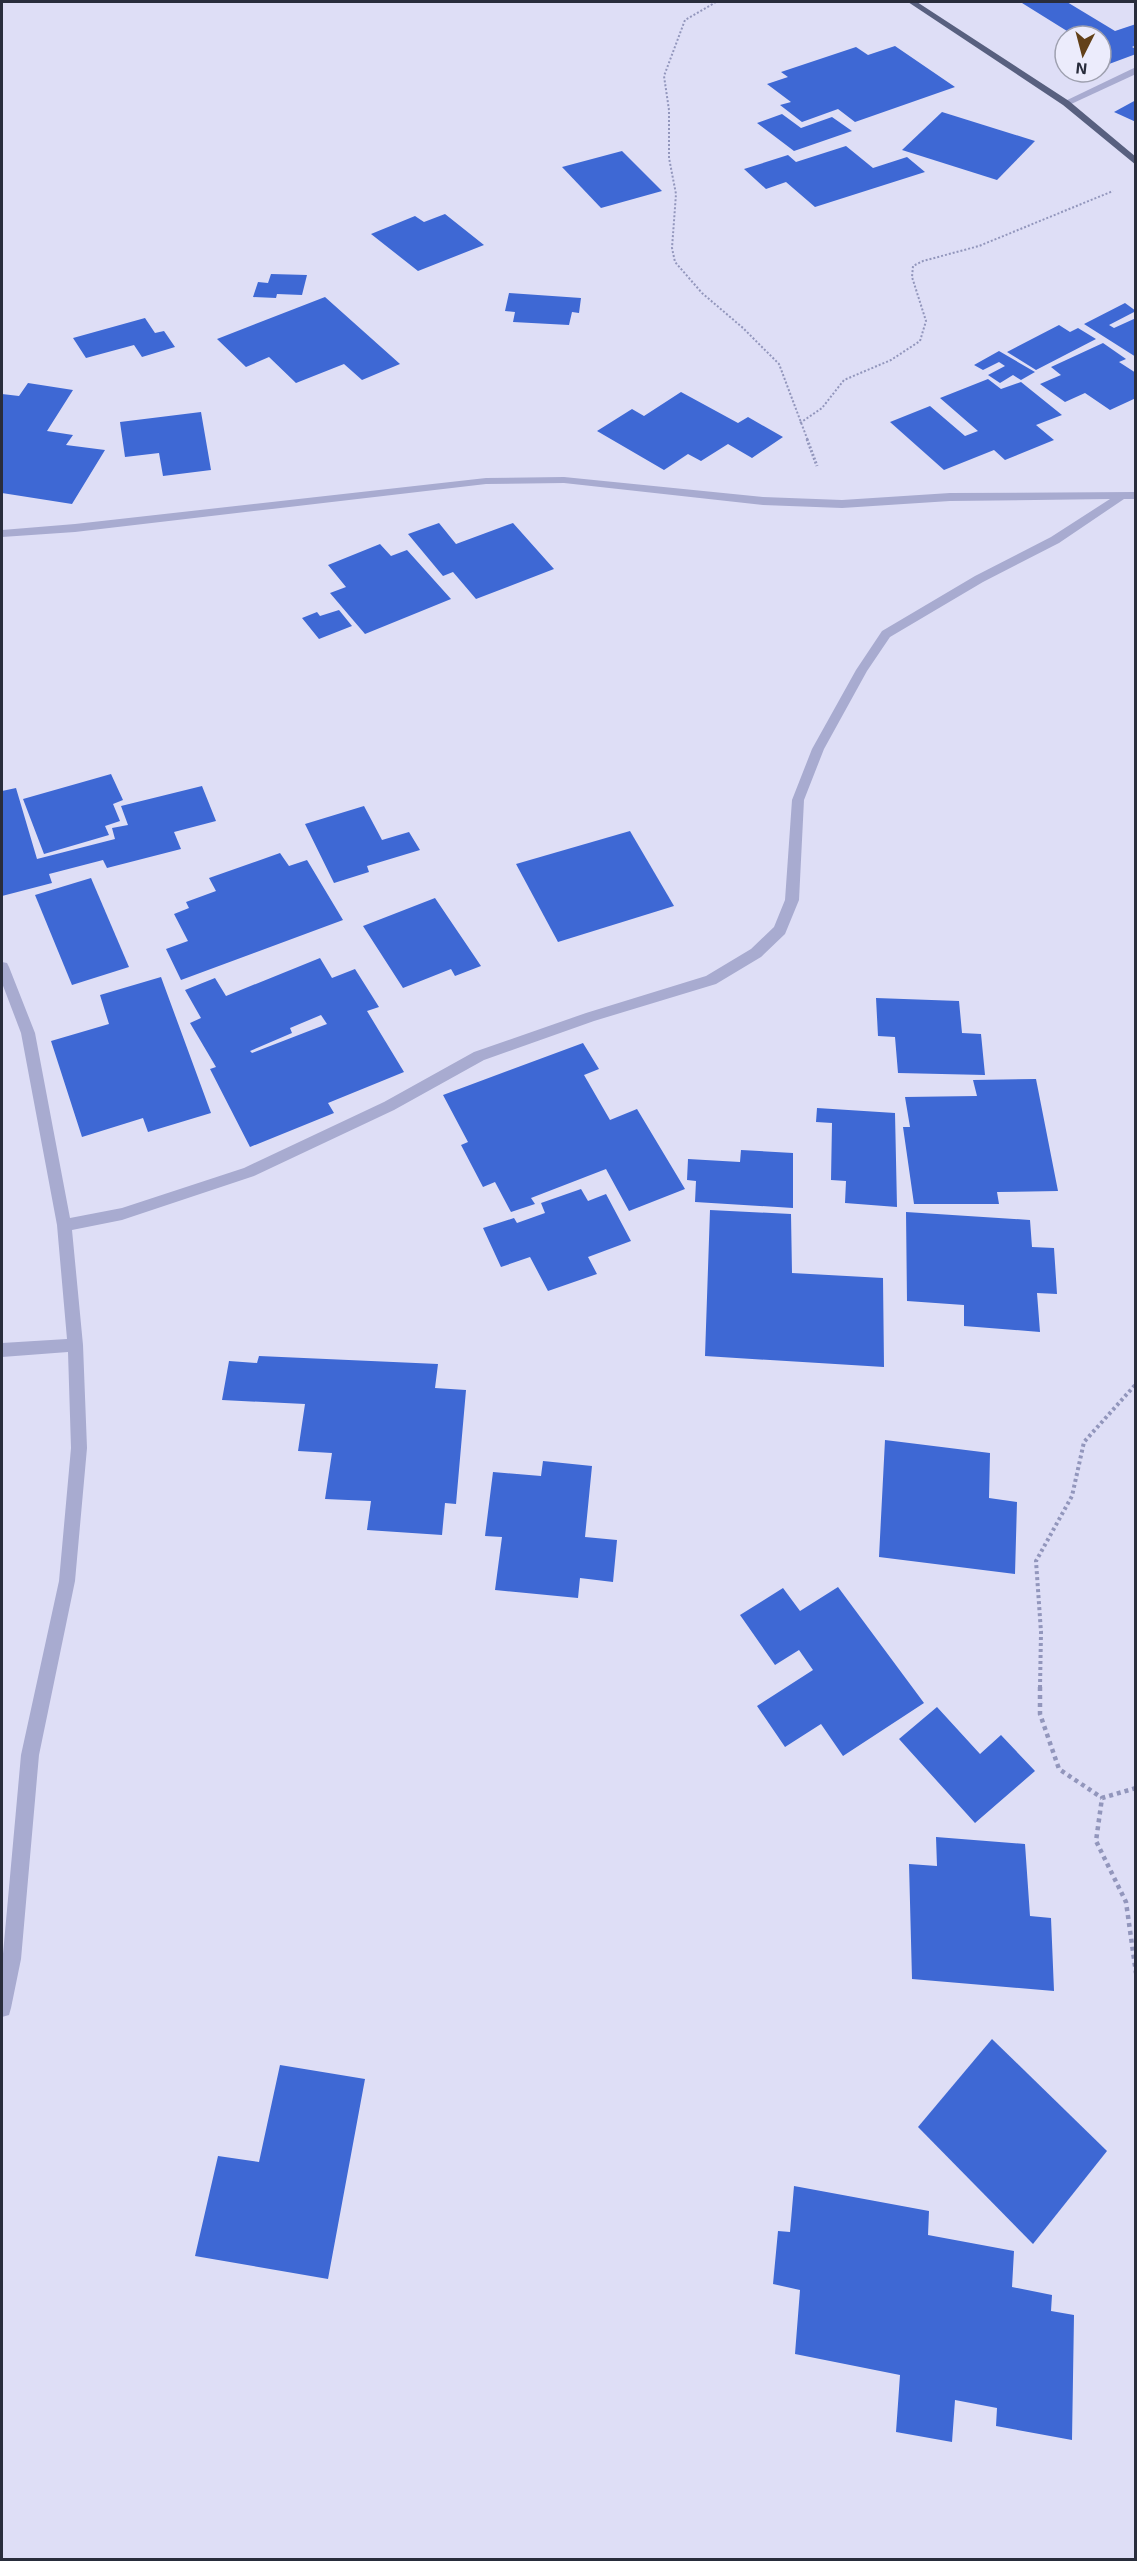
<svg xmlns="http://www.w3.org/2000/svg" width="1137" height="2561" viewBox="0 0 1137 2561" font-family="'Exo 2',sans-serif">
  <rect width="100%" height="100%" fill="#dedef6"/>
  <g fill="#3e68d4" fill-rule="evenodd">
    <polygon points="1027,2 1067,2 1115,31 1136,24 1136,45 1132,47 1136,49 1136,54 1101,67 1101,36 1075,36 1022,3"/>
    <polygon points="895,46 955,87 855,122 838,109 802,122 780,105 791,102 767,84 788,77 781,72 856,47 868,55"/>
    <polygon points="1136,100 1136,122 1114,112"/>
    <polygon points="942,112 1035,141 997,180 902,150"/>
    <polygon points="782,114 801,128 832,117 852,131 794,151 757,123"/>
    <polygon points="846,146 873,168 907,157 925,172 815,207 786,182 766,189 744,169 788,155 796,162"/>
    <polygon points="622,151 662,191 601,208 562,167"/>
    <polygon points="445,214 484,245 418,271 371,234 415,216 424,222"/>
    <polygon points="271,274 307,275 302,295 277,294 276,298 253,297 258,282 268,283"/>
    <polygon points="509,293 581,298 579,313 572,312 569,325 513,322 515,312 505,311"/>
    <polygon points="325,297 400,364 362,380 344,364 296,383 269,357 246,367 217,339"/>
    <polygon points="1125,303 1136,311 1109,325 1114,328 1136,318 1136,357 1084,324"/>
    <polygon points="145,318 155,333 164,331 175,347 142,357 134,345 86,358 73,338"/>
    <polygon points="1059,325 1070,332 1078,328 1096,339 1036,370 1007,352"/>
    <polygon points="1103,343 1126,359 1119,362 1136,373 1136,398 1110,410 1085,393 1065,402 1040,384 1061,375 1051,367"/>
    <polygon points="999,351 1035,372 1021,380 1013,375 1000,383 988,375 1005,366 999,362 983,370 974,365"/>
    <polygon points="988,379 1001,389 1021,382 1062,415 1036,425 1054,440 1005,460 994,450 944,470 890,422 930,406 965,436 978,431 940,398"/>
    <polygon points="28,383 73,390 47,431 73,435 66,445 105,450 72,504 2,493 2,394 19,396"/>
    <polygon points="681,392 738,423 748,417 783,437 752,458 728,444 701,461 688,454 664,470 597,431 632,409 644,416"/>
    <polygon points="201,412 211,470 163,476 159,453 125,457 120,422"/>
    <polygon points="439,523 456,544 513,523 554,569 476,599 453,572 443,576 408,534"/>
    <polygon points="380,544 391,556 407,550 451,599 365,634 330,593 346,587 328,565"/>
    <polygon points="339,610 352,626 319,639 302,618 317,612 320,616"/>
    <polygon points="111,774 123,800 113,804 120,821 105,826 109,835 44,854 23,799"/>
    <polygon points="202,786 216,821 174,832 181,849 107,868 103,860 49,874 52,883 2,896 2,791 16,788 37,859 115,839 112,828 128,825 121,806"/>
    <polygon points="364,806 382,840 409,832 420,850 367,866 369,872 334,883 305,824"/>
    <polygon points="630,831 674,906 558,942 516,864"/>
    <polygon points="280,853 289,866 307,860 343,920 181,980 166,949 188,941 174,914 189,908 186,902 216,891 209,878"/>
    <polygon points="91,878 129,967 72,985 35,895"/>
    <polygon points="435,898 481,966 455,976 451,969 403,988 363,926"/>
    <path d="M 320,958 L 332,978 L 355,969 L 379,1007 L 367,1011 L 404,1072 L 328,1103 L 334,1113 L 250,1147 L 210,1069 L 216,1067 L 190,1023 L 201,1018 L 185,990 L 215,978 L 226,996 ZM 321,1015 L 327,1024 L 252,1053 L 250,1051 L 292,1033 L 290,1028 Z"/>
    <polygon points="161,977 211,1113 148,1132 143,1118 82,1137 51,1041 109,1024 100,995"/>
    <polygon points="876,998 959,1001 962,1033 981,1034 985,1075 898,1073 895,1037 878,1036"/>
    <polygon points="583,1043 599,1069 584,1075 610,1120 637,1109 685,1189 629,1211 606,1169 531,1198 535,1204 511,1212 495,1182 483,1187 461,1145 468,1142 443,1095"/>
    <polygon points="1036,1079 1058,1191 997,1192 999,1204 914,1204 903,1127 910,1127 905,1097 977,1096 973,1080"/>
    <polygon points="817,1108 895,1113 897,1207 845,1203 846,1181 831,1180 832,1123 816,1122"/>
    <polygon points="741,1150 793,1153 793,1208 695,1202 696,1181 687,1180 688,1159 740,1162"/>
    <polygon points="581,1189 588,1201 606,1194 631,1241 588,1257 597,1274 548,1291 530,1257 501,1267 483,1228 514,1218 517,1223 545,1213 541,1203"/>
    <polygon points="710,1210 791,1214 792,1273 883,1278 884,1367 705,1356"/>
    <polygon points="906,1212 1030,1220 1032,1247 1054,1248 1057,1294 1037,1293 1040,1332 964,1326 964,1305 907,1301"/>
    <polygon points="259,1356 438,1364 435,1388 466,1390 456,1504 445,1503 442,1535 367,1530 371,1501 325,1499 332,1453 298,1451 305,1404 222,1400 229,1361 257,1363"/>
    <polygon points="885,1440 990,1453 989,1498 1017,1502 1015,1574 879,1557"/>
    <polygon points="543,1461 592,1466 585,1537 617,1540 613,1582 580,1578 578,1598 495,1590 502,1537 485,1536 493,1472 541,1476"/>
    <polygon points="838,1587 924,1703 843,1756 821,1724 785,1747 757,1706 813,1670 799,1650 775,1665 740,1615 783,1588 800,1611"/>
    <polygon points="937,1707 980,1754 1001,1735 1035,1771 975,1823 899,1739"/>
    <polygon points="936,1837 1025,1844 1030,1916 1051,1918 1054,1991 912,1979 909,1864 937,1866"/>
    <polygon points="992,2039 1107,2151 1033,2244 918,2127"/>
    <polygon points="280,2065 365,2079 328,2279 195,2256 218,2156 259,2162"/>
    <polygon points="794,2186 929,2211 928,2235 1014,2251 1012,2287 1052,2295 1051,2311 1074,2315 1072,2440 996,2426 997,2408 955,2400 952,2442 896,2432 900,2375 795,2354 800,2290 773,2284 778,2231 790,2232"/>
  </g>
  <g fill="none" stroke-linecap="round" stroke-linejoin="round">
    <g stroke="#9296bc" stroke-width="2" stroke-dasharray="2 2" stroke-linecap="butt">
      <polyline points="716,2 685,20 664,76 669,110 669,158 676,194 672,248 675,262 702,293 743,328 779,364 808,441"/>
      <polyline points="800,423 822,408 844,380 891,360 920,341 926,321 912,277 913,266 923,261 979,246 1113,191"/>
    </g>
    <polyline stroke="#9296bc" stroke-width="3" stroke-dasharray="2 2" stroke-linecap="butt" points="807,439 817,466"/>
    <polyline stroke="#9296bc" stroke-width="4" stroke-dasharray="3 3" stroke-linecap="butt" points="1040,1688 1041,1632 1036,1561 1072,1496 1084,1442 1136,1384"/>
    <g stroke="#9296bc" stroke-width="4.5" stroke-dasharray="4 4" stroke-linecap="butt">
      <polyline points="1040,1687 1040,1714 1059,1769 1102,1798"/>
      <polyline points="1136,1788 1102,1798 1096,1841 1126,1902 1136,1973"/>
    </g>
    <g fill="#a8abd0" fill-rule="evenodd">
      <polygon points="1136,67 1136,74 1069,105 1061,103"/>
      <polygon points="564,477 763,497 842,500 950,493 1136,492 1136,499 1124,499 1059,543 983,582 890,637 867,671 824,749 804,800 799,900 785,934 761,957 716,984 594,1021 484,1060 394,1110 254,1176 122,1220 72,1230 83,1345 87,1448 75,1581 39,1755 21,1959 11,2008 9,2015 2,2017 2,1965 21,1755 59,1581 71,1448 68,1352 2,1357 2,1343 67,1339 57,1225 21,1033 2,983 2,962 7,963 9,967 35,1033 70,1218 122,1208 244,1168 384,1102 474,1052 586,1013 706,976 751,949 774,927 785,900 792,800 812,749 856,670 882,631 975,576 1051,537 1110,499 950,501 842,508 763,505 564,483 486,484 75,532 2,537 2,530 75,524 486,478"/>
    </g>
    <polygon fill="#58607f" fill-rule="evenodd" points="908,2 917,2 1069,101 1136,157 1136,165 1063,105"/>
  </g>
  <rect width="1137" height="2561" fill="none" stroke="#292d3c" stroke-width="6"/>
  <g transform="translate(1083 54) rotate(186)"><circle r="28" fill="#ececfc" stroke="#9ea0af" stroke-width="1.5"/>
  <path d="M0-4.5L10 22L0 15L-10 22Z" fill="#634119"/>
  <text y="-9" font-size="16" font-weight="bold" text-anchor="middle" fill="#292d3c">N</text>
  </g>
</svg>
